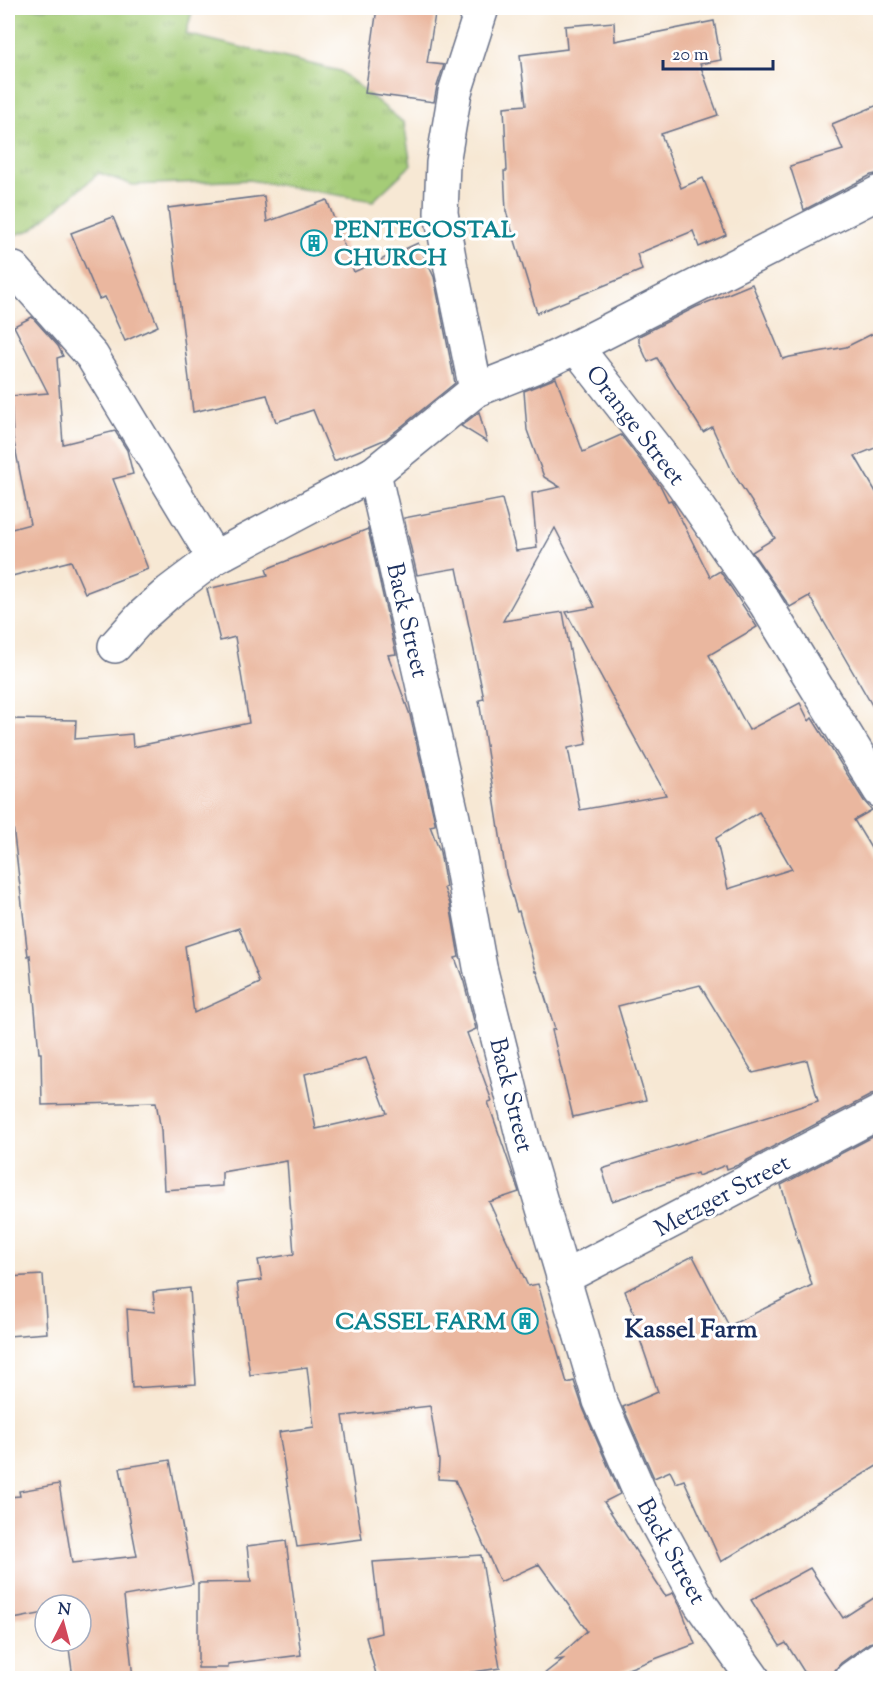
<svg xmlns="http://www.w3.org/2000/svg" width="888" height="1686" viewBox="0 0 888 1686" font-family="'Sorts Mill Goudy',serif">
  <defs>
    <pattern id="grass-tufts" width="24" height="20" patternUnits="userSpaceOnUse" patternTransform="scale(1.5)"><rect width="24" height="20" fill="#a5cc77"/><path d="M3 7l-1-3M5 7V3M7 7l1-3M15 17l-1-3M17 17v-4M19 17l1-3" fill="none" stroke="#86a665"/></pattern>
  </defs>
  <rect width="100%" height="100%" fill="#fff"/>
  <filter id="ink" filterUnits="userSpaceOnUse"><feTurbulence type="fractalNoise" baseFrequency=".0167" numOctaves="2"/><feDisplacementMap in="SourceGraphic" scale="12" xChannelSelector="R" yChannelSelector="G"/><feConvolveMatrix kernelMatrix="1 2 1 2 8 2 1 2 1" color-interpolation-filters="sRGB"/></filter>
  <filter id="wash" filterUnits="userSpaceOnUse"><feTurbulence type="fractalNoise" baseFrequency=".008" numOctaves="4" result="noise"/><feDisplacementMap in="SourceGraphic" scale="24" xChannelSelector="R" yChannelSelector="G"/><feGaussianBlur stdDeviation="1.35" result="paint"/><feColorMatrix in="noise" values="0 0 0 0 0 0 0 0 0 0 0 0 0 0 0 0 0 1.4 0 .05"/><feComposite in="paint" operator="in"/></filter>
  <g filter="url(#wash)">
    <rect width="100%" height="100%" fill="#f7e8d4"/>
    <polygon fill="url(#grass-tufts)" stroke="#607e6a" stroke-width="1.5" points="8,8 193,8 186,34 340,71 404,123 411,165 373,201 249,180 133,185 99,173 31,230 8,237"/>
    <g id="blocks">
      <g fill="#eab79f" fill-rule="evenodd">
        <polygon points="377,8 436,8 427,63 444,65 437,86 434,102 365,93"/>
        <polygon points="714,21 721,60 700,64 718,115 661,134 681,188 703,178 726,235 699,247 693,231 637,254 642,270 537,313 506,211 504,171 507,171 504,107 526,105 520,55 567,49 565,26 614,22 615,41"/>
        <polygon points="880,104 880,173 871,175 804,210 790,166 843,150 832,124"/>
        <polygon points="264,196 267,222 327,200 354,272 418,243 434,277 455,383 386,439 334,461 313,410 276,422 267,395 193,412 168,208"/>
        <polygon points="113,217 158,326 125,341 105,297 99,299 71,233"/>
        <polygon points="752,284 783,359 790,357 846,347 880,330 880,446 855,456 880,499 880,719 809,596 790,607 752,552 775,538 733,473 712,427 703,432 657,358 648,362 639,342 639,336 696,307"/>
        <polygon points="32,317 58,346 63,356 57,358 63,444 115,431 127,450 133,474 113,479 148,569 85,593 71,561 8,577 8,530 30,524 13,437 11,396 48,393 14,326"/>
        <path d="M 556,378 L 583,452 L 621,435 L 661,487 L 668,501 L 671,500 L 674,505 L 710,577 L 720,571 L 757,627 L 709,655 L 749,730 L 800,703 L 809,721 L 812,718 L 864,801 L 872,810 L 854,820 L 880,863 L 880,1093 L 871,1095 L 738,1165 L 727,1169 L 726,1165 L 698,1176 L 697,1173 L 612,1201 L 602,1169 L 818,1101 L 807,1060 L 753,1073 L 700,985 L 618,1006 L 646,1100 L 573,1117 L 552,1030 L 555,1029 L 537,971 L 536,971 L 519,911 L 517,912 L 506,874 L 479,700 L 484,699 L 457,568 L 417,575 L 404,518 L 502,499 L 516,551 L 537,548 L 532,493 L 560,487 L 544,477 L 527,430 L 524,391 ZM 555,528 L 595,607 L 566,612 L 666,795 L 580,810 L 568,748 L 587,744 L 563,612 L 503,621 ZM 759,812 L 792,869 L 728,889 L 716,838 Z"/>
        <polygon points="479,412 487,442 461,426"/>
        <path d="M 368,529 L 396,654 L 388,655 L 410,715 L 435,822 L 435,825 L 430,826 L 440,852 L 446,887 L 444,888 L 450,904 L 459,957 L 455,958 L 464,982 L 476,1029 L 467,1033 L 492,1101 L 488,1102 L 519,1192 L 489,1202 L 528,1286 L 538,1284 L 567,1383 L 574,1381 L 583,1408 L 620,1494 L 604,1502 L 665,1596 L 673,1593 L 680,1606 L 695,1644 L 604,1678 L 539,1678 L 563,1659 L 555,1660 L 587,1631 L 539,1564 L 500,1582 L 455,1480 L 438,1479 L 439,1461 L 430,1406 L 343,1416 L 362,1539 L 297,1547 L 279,1432 L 314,1427 L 307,1367 L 250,1375 L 237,1283 L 262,1280 L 258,1260 L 294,1254 L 287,1161 L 222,1172 L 222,1186 L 164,1190 L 161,1130 L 156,1102 L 42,1105 L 41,1053 L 39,1053 L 30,955 L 28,956 L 11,809 L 8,810 L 8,719 L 76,720 L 75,739 L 132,734 L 133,747 L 249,723 L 235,637 L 220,641 L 207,589 L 268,575 L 266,569 ZM 239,928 L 260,983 L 194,1013 L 185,946 ZM 366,1058 L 387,1113 L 316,1129 L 305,1074 Z"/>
        <polygon points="880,1133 880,1464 721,1562 684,1480 676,1483 670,1471 654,1478 623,1407 658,1392 635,1325 638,1324 625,1291 693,1256 729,1326 812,1285 781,1185"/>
        <polygon points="43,1275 47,1333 8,1336 8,1277"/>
        <polygon points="190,1288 196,1384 132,1388 127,1309 155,1312 153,1292"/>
        <polygon points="170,1460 193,1584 124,1596 133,1678 73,1678 68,1641 81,1641 81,1605 45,1605 45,1613 8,1620 8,1497 20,1496 19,1491 59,1484 72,1563 137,1556 120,1468"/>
        <polygon points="286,1541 301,1655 228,1664 228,1668 198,1668 198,1583 251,1582 247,1546"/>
        <polygon points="481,1555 500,1668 434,1678 377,1678 366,1637 381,1633 373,1562"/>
        <polygon points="810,1568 843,1618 880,1594 880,1640 869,1643 841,1663 835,1670 833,1678 808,1678 786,1643 780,1646 751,1600"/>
      </g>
    </g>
  </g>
  <g filter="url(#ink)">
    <use href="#blocks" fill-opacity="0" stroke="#687087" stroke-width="1.5"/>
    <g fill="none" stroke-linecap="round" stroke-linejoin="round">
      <g stroke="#687087" stroke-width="36">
        <g id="minor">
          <polyline points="14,269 92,356 214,558"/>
          <polyline points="576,347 680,480 765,603 880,791"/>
          <polyline points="476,390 451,268 441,213 443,163 455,92 482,8"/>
          <polyline points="374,473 453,818 480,967 526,1151 600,1401 640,1493 701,1605 753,1678"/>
          <polyline points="115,646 142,616 169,592 214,558 374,473 476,390 537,366 576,347 880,192"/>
          <polyline points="563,1278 880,1112"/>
          <polyline points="852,1678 880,1658"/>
        </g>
      </g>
      <use href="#minor" stroke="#fff" stroke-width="33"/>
    </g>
  </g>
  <defs>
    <g id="building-ring" transform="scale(1.35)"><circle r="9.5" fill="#fff" stroke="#0f9aa8" stroke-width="1.5"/><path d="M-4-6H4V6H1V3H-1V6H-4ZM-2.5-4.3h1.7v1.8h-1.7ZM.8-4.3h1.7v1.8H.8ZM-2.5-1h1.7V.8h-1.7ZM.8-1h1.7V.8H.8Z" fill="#0f9aa8"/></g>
  </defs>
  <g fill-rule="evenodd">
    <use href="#building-ring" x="314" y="243"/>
    <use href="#building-ring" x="525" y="1321"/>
  </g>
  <g text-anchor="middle" stroke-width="6" stroke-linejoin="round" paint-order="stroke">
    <g font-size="24" font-weight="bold" fill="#0d838f" stroke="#fff" text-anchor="start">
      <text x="334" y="237">PENTECOSTAL<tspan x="334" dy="28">CHURCH</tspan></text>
      <text x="506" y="1329" text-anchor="end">CASSEL FARM</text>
    </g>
    <g font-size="24" fill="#1b2f5e" stroke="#fff">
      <text transform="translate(636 425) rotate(52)" y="8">Orange Street</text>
      <text transform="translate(408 620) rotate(77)" y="8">Back Street</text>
      <text transform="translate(512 1095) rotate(76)" y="8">Back Street</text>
      <text transform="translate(722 1195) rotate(-28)" y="8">Metzger Street</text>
      <text transform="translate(672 1551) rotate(61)" y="8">Back Street</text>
    </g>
    <g font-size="26" font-weight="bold" fill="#1b2f5e" stroke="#fff">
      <text x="691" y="1337">Kassel Farm</text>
    </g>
  </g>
  <rect width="888" height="1686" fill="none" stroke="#fff" stroke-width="30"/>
  <g transform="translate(63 1623) rotate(6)"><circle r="28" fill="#ffffff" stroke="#a4acbf" stroke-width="1.5"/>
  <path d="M0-4.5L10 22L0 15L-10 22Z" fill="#d1495b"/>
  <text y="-9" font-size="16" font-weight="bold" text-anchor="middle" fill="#1b2f5e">N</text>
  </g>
  <path d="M663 60v9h110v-9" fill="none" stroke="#1b2f5e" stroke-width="3"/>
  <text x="672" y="60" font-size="18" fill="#1b2f5e" stroke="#ffffff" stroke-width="4.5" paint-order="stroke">20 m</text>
</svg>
